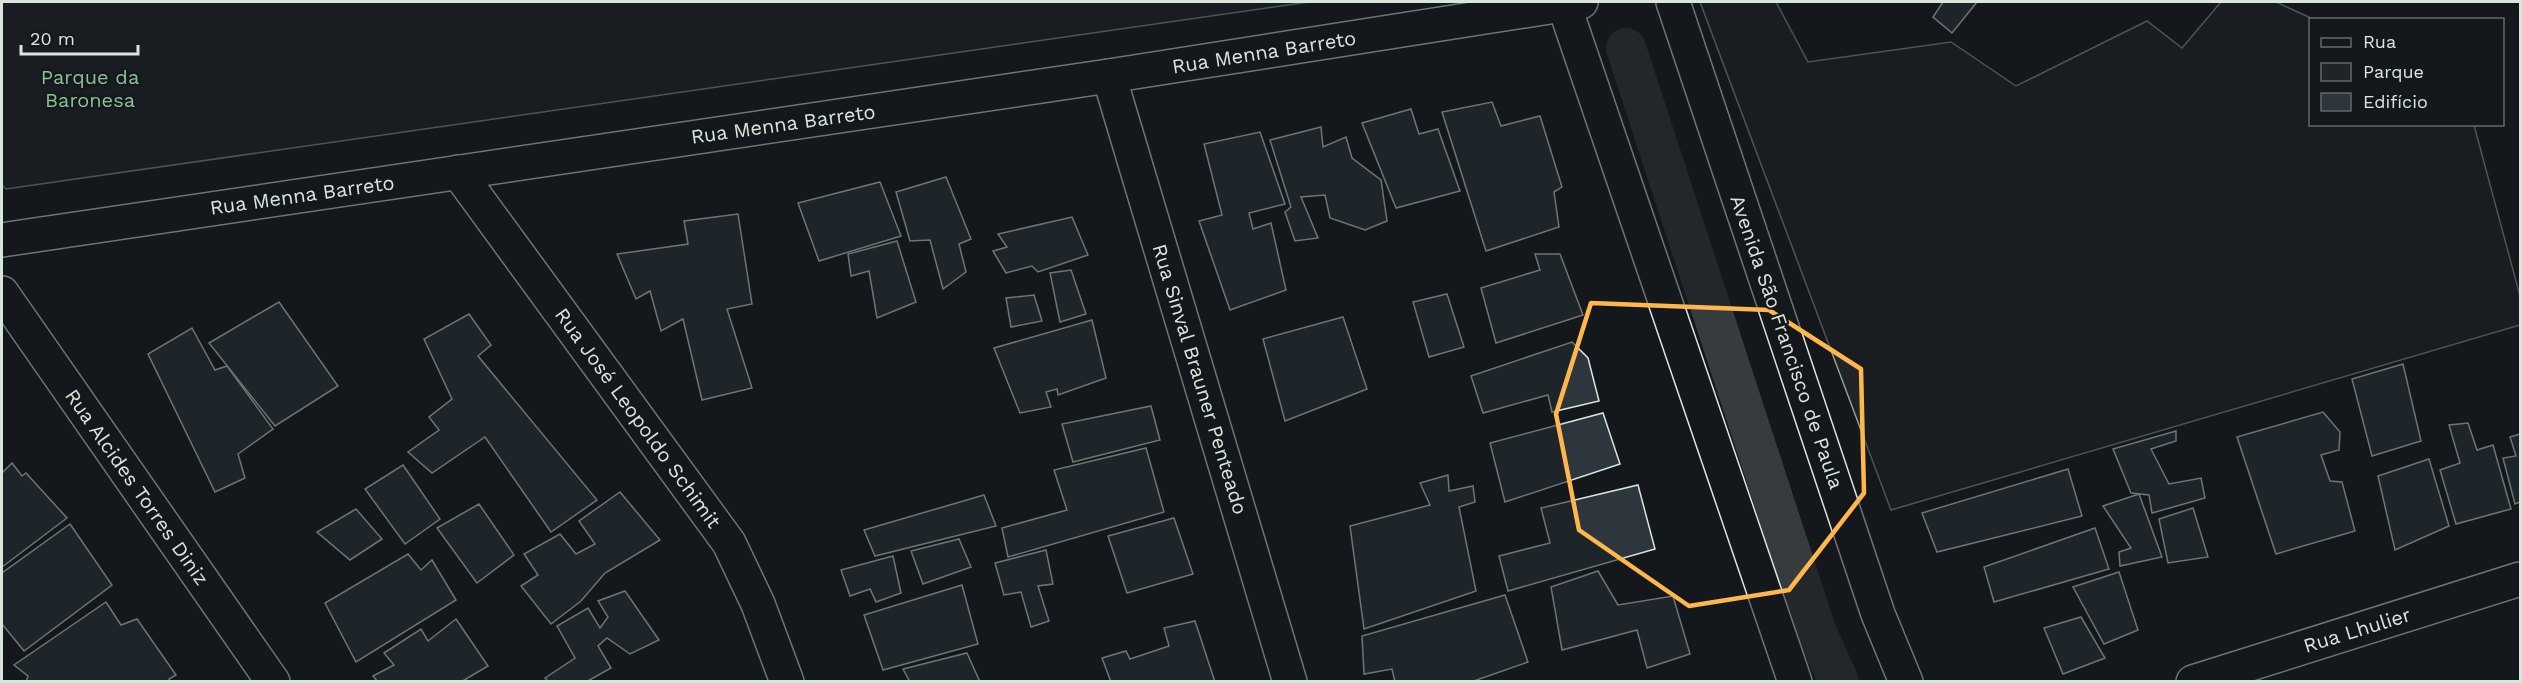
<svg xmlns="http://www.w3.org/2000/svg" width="2522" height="683" viewBox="0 0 2522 683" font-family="'Work Sans',sans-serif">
  <rect width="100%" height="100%" fill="#14181c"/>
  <g fill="#202428" stroke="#939e99" stroke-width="1.5">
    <polygon points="2,2 1309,2 6,189 2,185"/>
    <polygon points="1700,2 1776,2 1808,62 1951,42 2016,86 2147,21 2182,48 2221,2 2276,2 2313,19 2310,20 2310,124 2474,125 2520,296 2520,325 1891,510"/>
  </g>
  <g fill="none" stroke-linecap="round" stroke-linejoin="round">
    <polyline stroke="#363b3e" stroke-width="40" points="1626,48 1817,633 1839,682"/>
  </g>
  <g fill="#2c363c" stroke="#d8e6dc" stroke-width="1.5">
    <polygon points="1943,2 1977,2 1952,33 1933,17"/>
    <polygon points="1492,102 1501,126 1540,116 1562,187 1554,192 1559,227 1486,251 1442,112"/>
    <polygon points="1411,109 1419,134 1438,129 1460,191 1396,208 1362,123"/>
    <polygon points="1321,127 1323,147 1346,137 1352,158 1381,180 1387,221 1365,230 1330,218 1325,195 1301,197 1318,238 1295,241 1285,212 1291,207 1270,140"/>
    <polygon points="1260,132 1285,204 1249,213 1253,229 1271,223 1286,290 1230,310 1199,221 1222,215 1204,144"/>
    <polygon points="946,177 971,239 959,244 966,272 943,289 930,240 910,241 896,192"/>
    <polygon points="880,182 901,236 819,261 798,203"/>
    <polygon points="738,214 752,304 727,309 752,388 702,400 683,319 661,331 650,291 636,299 617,254 688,244 684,221"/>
    <polygon points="1072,217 1088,255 1038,272 1032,266 1006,273 993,251 1007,247 998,234"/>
    <polygon points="897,241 916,302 877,318 869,271 851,276 848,254"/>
    <polygon points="1535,254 1560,254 1583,315 1496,343 1481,288 1540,270"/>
    <polygon points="1071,270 1086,314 1060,322 1050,273"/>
    <polygon points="1447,294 1464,347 1429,357 1413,302"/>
    <polygon points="1034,295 1042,321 1011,327 1006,298"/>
    <polygon points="279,302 338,386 275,426 209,343"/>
    <polygon points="469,314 491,345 478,356 597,500 551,532 485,437 432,473 408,452 439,430 429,417 452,399 424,339"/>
    <polygon points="1343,317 1367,389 1285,421 1263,339"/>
    <polygon points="1092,320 1106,378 1058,395 1057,389 1046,392 1051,407 1020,413 994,348"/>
    <polygon points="192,328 215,370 227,366 273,429 238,454 245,478 215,492 148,354"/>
    <polygon points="1572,342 1588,358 1599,401 1552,412 1548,395 1483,413 1471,376"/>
    <polygon points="2403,364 2421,441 2372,456 2352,379"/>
    <polygon points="1151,406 1160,440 1073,462 1062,424"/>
    <polygon points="2323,412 2340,432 2339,450 2321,455 2330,481 2342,482 2355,531 2276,554 2237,437"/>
    <polygon points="1603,413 1620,464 1505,502 1490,443"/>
    <polygon points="2468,423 2477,450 2493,445 2511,509 2456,524 2440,470 2460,463 2449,425"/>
    <polygon points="2176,431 2176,441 2151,449 2169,484 2201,478 2205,498 2152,513 2149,495 2131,493 2113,449"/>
    <polygon points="2520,434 2520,502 2515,504 2503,458 2516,456 2510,437"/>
    <polygon points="1146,448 1164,512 1008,557 1002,528 1067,510 1054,470"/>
    <polygon points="2429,459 2449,526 2395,550 2378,476"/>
    <polygon points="12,463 22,476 26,473 67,518 2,567 2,473"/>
    <polygon points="403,465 440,519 405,544 365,489"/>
    <polygon points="2068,469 2082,516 1937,552 1922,513"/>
    <polygon points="1448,475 1449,491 1473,486 1475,502 1459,507 1476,591 1364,629 1350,526 1430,505 1420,483"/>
    <polygon points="1638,485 1655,549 1508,591 1499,556 1550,543 1541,508"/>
    <polygon points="620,492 660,540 605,573 581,601 551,624 521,586 538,575 524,554 560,534 576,554 595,544 579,521"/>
    <polygon points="2139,494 2162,557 2120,566 2119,552 2131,548 2103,506"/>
    <polygon points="984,495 996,526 875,556 864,530"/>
    <polygon points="479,504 514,555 477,583 437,528"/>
    <polygon points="2193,508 2208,557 2168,563 2159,519"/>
    <polygon points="356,509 382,539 350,560 317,532"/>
    <polygon points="1174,518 1193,574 1127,593 1108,536"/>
    <polygon points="70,524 112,585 24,651 2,624 2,573"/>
    <polygon points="2095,528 2109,569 1994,602 1984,567"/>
    <polygon points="959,539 971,567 923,584 911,551"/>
    <polygon points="1046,550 1053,584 1038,586 1049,621 1031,627 1021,592 1004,595 995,563"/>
    <polygon points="408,554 421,570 432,560 456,600 356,662 325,603"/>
    <polygon points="893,556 901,593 876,602 870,589 850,596 841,570"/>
    <polygon points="1598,571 1618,605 1673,596 1690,654 1647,668 1637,630 1562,650 1551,587"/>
    <polygon points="2119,572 2138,630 2104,644 2073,587"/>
    <polygon points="962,585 978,644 883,670 864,615"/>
    <polygon points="625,591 659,640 630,654 607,638 598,646 611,668 586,682 549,682 545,678 575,658 557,626 588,608 600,628 608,617 598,601"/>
    <polygon points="1505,595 1528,662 1471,682 1395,682 1392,669 1364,674 1362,636"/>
    <polygon points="106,602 121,625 137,619 176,675 169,679 170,682 26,682 28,676 14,665"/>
    <polygon points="2081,617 2105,658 2063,674 2044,628"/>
    <polygon points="456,619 488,666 461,682 378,682 373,676 394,665 384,653 421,629 428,641"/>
    <polygon points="1195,621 1215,682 1111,682 1102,658 1126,651 1130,659 1169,646 1164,628"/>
    <polygon points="967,653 980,682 904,682 909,680 903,669"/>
  </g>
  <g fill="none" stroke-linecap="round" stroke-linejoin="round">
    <g stroke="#d8e6dc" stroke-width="36">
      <g id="street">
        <polyline points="1109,76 1290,682"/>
        <polyline points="458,172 729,543 758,604 787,682"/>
        <polyline points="2,240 1109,76 1581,2"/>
        <polyline points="2193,682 2520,579"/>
      </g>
    </g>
    <g stroke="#d8e6dc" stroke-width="36">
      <polyline id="secondary" points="2,293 273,682"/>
    </g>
    <g stroke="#d8e6dc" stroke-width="36">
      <g id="primary">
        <polyline points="1563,2 1795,682"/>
        <polyline points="1673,2 1878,614 1906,682"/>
      </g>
    </g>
    <use href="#street" stroke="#14181c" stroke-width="33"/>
    <use href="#secondary" stroke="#14181c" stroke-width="33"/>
    <use href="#primary" stroke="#14181c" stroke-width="33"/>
  </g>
  <path d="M0 0H2522V683H0ZM 1591,303 L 1769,310 L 1861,369 L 1864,493 L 1789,590 L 1689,606 L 1579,530 L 1556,414 Z" fill="#14181c" fill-opacity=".55" fill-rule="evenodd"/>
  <path fill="none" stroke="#ffb74d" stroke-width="4.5" stroke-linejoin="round" d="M 1591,303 L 1769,310 L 1861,369 L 1864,493 L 1789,590 L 1689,606 L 1579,530 L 1556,414 Z"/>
  <g text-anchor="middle" stroke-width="4.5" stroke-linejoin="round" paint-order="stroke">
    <g font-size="20" fill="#d8e6dc" stroke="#14181c">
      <text transform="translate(1264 52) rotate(-9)" y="7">Rua Menna Barreto</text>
      <text transform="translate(783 124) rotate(-8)" y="7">Rua Menna Barreto</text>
      <text transform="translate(302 195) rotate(-8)" y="7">Rua Menna Barreto</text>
      <text transform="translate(1787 342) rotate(71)" y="7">Avenida São Francisco de Paula</text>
      <text transform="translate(1200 379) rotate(73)" y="7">Rua Sinval Brauner Penteado</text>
      <text transform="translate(638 418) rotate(54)" y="7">Rua José Leopoldo Schimit</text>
      <text transform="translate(137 487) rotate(55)" y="7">Rua Alcides Torres Diniz</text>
      <text transform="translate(2357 630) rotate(-17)" y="7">Rua Lhulier</text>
    </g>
    <g font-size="20" fill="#8ac095" stroke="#14181c">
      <text x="90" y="84">Parque da<tspan x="90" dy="23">Baronesa</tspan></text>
    </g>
  </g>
  <rect width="2522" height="683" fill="none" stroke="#d8e6dc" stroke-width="6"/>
  <rect x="2309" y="18" width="195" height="108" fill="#14181c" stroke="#626a69" stroke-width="1.5"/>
  <rect x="2321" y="38" width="30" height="9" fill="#14181c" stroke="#626a69" stroke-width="1.5"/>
  <text x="2363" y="48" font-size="18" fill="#d8e6dc">Rua</text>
  <rect x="2321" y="63" width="30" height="18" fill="#202428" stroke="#626a69" stroke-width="1.5"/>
  <text x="2363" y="78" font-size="18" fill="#d8e6dc">Parque</text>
  <rect x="2321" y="93" width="30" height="18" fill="#2c363c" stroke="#626a69" stroke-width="1.5"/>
  <text x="2363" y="108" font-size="18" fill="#d8e6dc">Edifício</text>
  <path d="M21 45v9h117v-9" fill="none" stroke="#d8e6dc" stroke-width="3"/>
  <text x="30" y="45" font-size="18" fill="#d8e6dc" stroke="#14181c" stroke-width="4.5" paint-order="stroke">20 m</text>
</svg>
